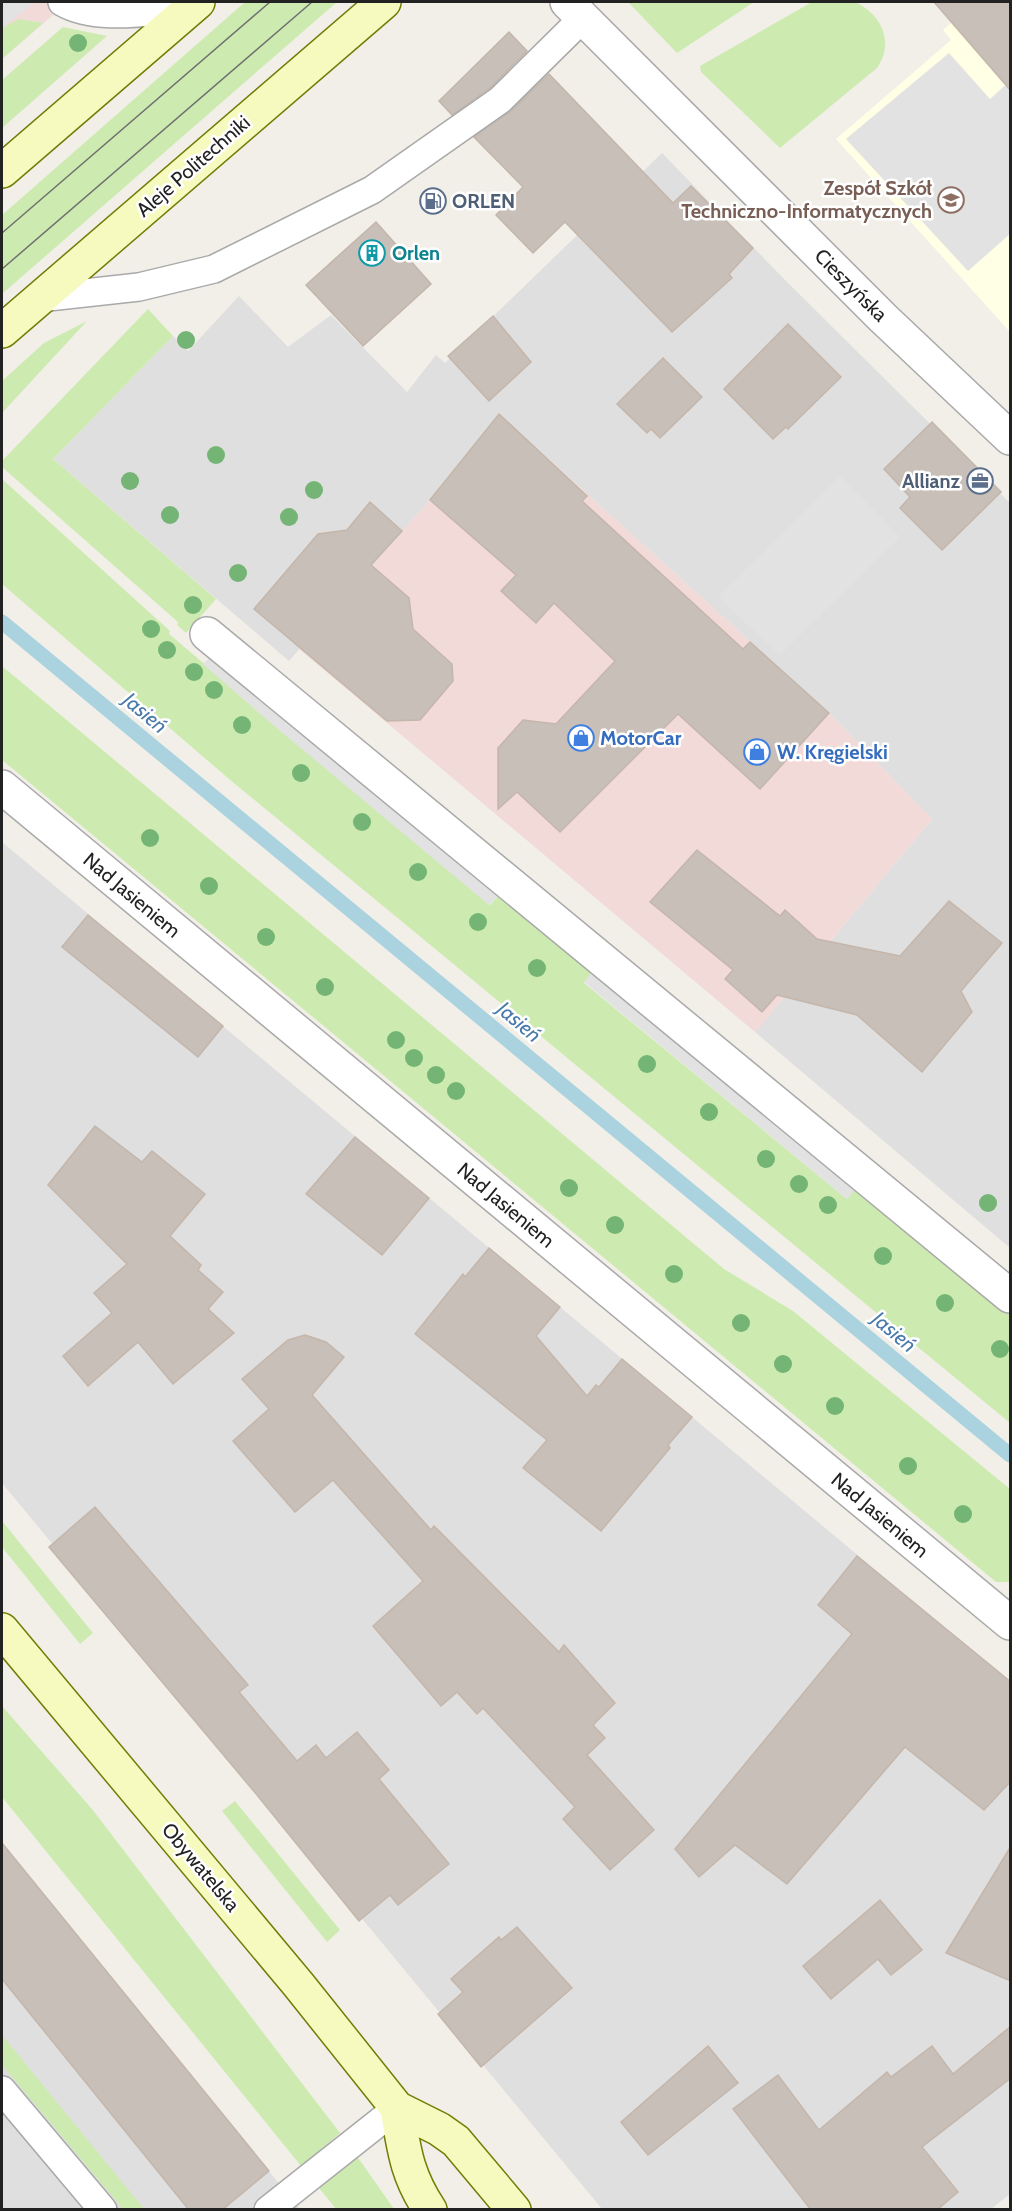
<svg xmlns="http://www.w3.org/2000/svg" width="1012" height="2211" viewBox="0 0 1012 2211" font-family="Cabin,sans-serif">
  <rect width="100%" height="100%" fill="#f2efe9"/>
  <g fill="#e0dfdf">
    <polygon points="662,153 783,278 1010,503 1010,1248 755,1032 932,819 829,713 499,414 430,500 289,661 53,459 173,336 188,351 239,296 288,347 331,315 407,392 436,355 445,363"/>
    <polygon points="2,842 1010,1682 1010,2194 991,2209 602,2209 2,1483"/>
    <polygon points="2,1843 299,2208 300,2209 2,2209"/>
  </g>
  <g fill="#f2dad9">
    <polygon points="2,2 68,2 2,59"/>
    <polygon points="499,414 829,713 932,819 755,1032 299,649 430,500"/>
  </g>
  <polygon fill="#ffffe5" points="934,2 1010,2 1010,332 836,139 951,40 943,30 952,22"/>
  <g fill="#cdebb0">
    <polygon points="245,2 337,2 2,294 2,215"/>
    <polygon points="628,2 754,2 677,53"/>
    <path d="M 812,2 C 824,1 844,0 855,2 C 883,15 894,44 877,68 L 780,148 L 701,72 L 700,66 Z"/>
    <polygon points="19,19 43,23 2,59 2,28"/>
    <polygon points="63,27 107,36 2,128 2,80"/>
    <polygon points="148,309 173,336 53,459 216,599 186,633 177,625 178,622 2,467 2,461"/>
    <polygon points="87,321 2,413 2,381 44,343"/>
    <polygon points="2,479 170,631 169,634 490,905 498,896 593,971 584,983 847,1199 856,1188 1010,1314 1010,1423 229,779 2,584"/>
    <polygon points="2,666 724,1269 793,1311 1010,1489 1010,1582 996,1582 2,760"/>
    <polygon points="2,1521 93,1633 80,1644 2,1547"/>
    <polygon points="2,1706 92,1809 340,2133 301,2166 2,1797"/>
    <polygon points="235,1801 340,1930 327,1942 222,1811"/>
    <polygon points="2,2035 144,2209 123,2209 2,2065"/>
    <polygon points="354,2152 394,2209 336,2209 315,2183"/>
  </g>
  <g fill="#e2e2e2">
    <polygon points="2,2 35,2 2,28"/>
    <polygon points="949,53 990,99 1010,81 1010,234 968,271 846,139"/>
    <polygon points="840,476 900,537 780,655 718,597"/>
    <polygon points="212,655 257,696 498,896 489,905 273,725 203,664"/>
    <polygon points="593,971 856,1188 847,1199 584,982"/>
  </g>
  <g fill="none" stroke-linecap="round" stroke-linejoin="round">
    <polyline stroke="#aad3df" stroke-width="15" points="2,622 1010,1455"/>
  </g>
  <g fill="#c7bfb8" stroke="#c4b6ab" stroke-width="1.5">
    <polygon points="934,2 1011,2 1011,91"/>
    <polygon points="509,32 527,51 490,88 452,115 439,101"/>
    <polygon points="549,74 673,203 691,186 753,248 729,274 732,278 672,332 565,222 533,253 496,215 523,187 474,137 511,111"/>
    <polygon points="376,222 431,284 363,346 306,285"/>
    <polygon points="493,316 531,362 489,401 448,356"/>
    <polygon points="788,324 841,377 788,429 786,427 773,439 724,389"/>
    <polygon points="663,358 702,397 660,438 651,429 647,433 617,404"/>
    <polygon points="499,414 587,496 582,501 743,649 750,642 829,713 760,789 678,714 560,832 517,792 498,809 498,748 523,720 556,724 615,661 554,603 536,623 501,591 516,575 430,500"/>
    <polygon points="932,422 1001,492 942,550 900,508 910,497 884,469"/>
    <polygon points="370,502 402,531 371,565 409,598 413,629 452,664 453,681 420,720 387,721 254,609 318,534 347,530"/>
    <polygon points="697,850 780,916 785,910 817,939 900,956 949,901 1002,943 961,991 972,1012 922,1072 857,1015 777,995 762,1012 725,979 733,970 650,902"/>
    <polygon points="88,915 223,1026 198,1057 62,947"/>
    <polygon points="95,1126 142,1162 152,1151 205,1194 170,1236 201,1265 198,1270 223,1292 208,1309 234,1333 173,1384 138,1342 88,1386 63,1356 112,1313 94,1293 127,1264 48,1185"/>
    <polygon points="355,1137 429,1198 382,1255 306,1194"/>
    <polygon points="489,1248 560,1307 536,1336 587,1396 596,1385 599,1387 622,1359 692,1417 668,1445 670,1448 601,1531 523,1468 547,1440 415,1334 463,1274 465,1277"/>
    <polygon points="305,1335 326,1342 344,1357 312,1395 431,1530 434,1526 559,1652 564,1645 615,1703 593,1725 605,1738 587,1755 654,1830 610,1870 563,1819 575,1807 483,1708 477,1714 457,1692 441,1706 373,1626 423,1581 333,1480 295,1512 233,1441 269,1409 242,1379 288,1340"/>
    <polygon points="95,1507 248,1685 239,1692 297,1761 316,1745 326,1758 357,1732 389,1770 379,1779 449,1864 398,1905 390,1895 359,1921 257,1795 49,1547"/>
    <polygon points="857,1556 1011,1682 1011,1781 984,1810 905,1747 787,1884 735,1845 699,1877 675,1849 852,1634 818,1605"/>
    <polygon points="2,1843 269,2171 222,2210 189,2210 2,1979"/>
    <polygon points="1011,1846 1011,1981 946,1953"/>
    <polygon points="880,1900 922,1950 891,1975 878,1959 831,1999 803,1966"/>
    <polygon points="517,1927 572,1988 481,2067 438,2014 463,1992 451,1979 499,1937 501,1940"/>
    <polygon points="1011,2026 1011,2078 922,2147 958,2192 937,2210 811,2210 733,2109 778,2075 819,2130 887,2072 891,2077 932,2046 953,2074"/>
    <polygon points="708,2046 738,2083 648,2155 621,2122"/>
  </g>
  <g fill="none" stroke-linecap="round" stroke-linejoin="round">
    <g stroke="#a9a9a9" stroke-width="30">
      <g id="lane">
        <path d="M 62,2 C 96,22 151,11 189,9"/>
        <polyline points="39,298 139,287 214,269 372,190 500,100 583,18"/>
        <polyline points="2,2090 103,2210"/>
        <polyline points="268,2210 397,2108"/>
      </g>
    </g>
    <g stroke="#a9a9a9" stroke-width="36">
      <g id="street">
        <polyline points="567,2 883,318 1010,438"/>
        <polyline points="207,634 1010,1296"/>
        <polyline points="2,787 1010,1623"/>
      </g>
    </g>
    <g stroke="#707d05" stroke-width="36">
      <g id="secondary">
        <polyline points="2,171 198,2"/>
        <polyline points="2,331 384,2"/>
        <polyline points="2,1630 298,1984 397,2108 439,2129 456,2141 514,2210"/>
        <path d="M 397,2108 C 404,2149 406,2174 430,2210"/>
      </g>
    </g>
    <use href="#lane" stroke="#fff" stroke-width="27"/>
    <use href="#street" stroke="#fff" stroke-width="33"/>
    <use href="#secondary" stroke="#f7fabf" stroke-width="33"/>
    <g stroke="#707070" stroke-width="1.5">
      <polyline points="2,233 270,2"/>
      <polyline points="2,269 312,2"/>
    </g>
  </g>
  <g fill="#74b475">
    <circle cx="78" cy="43" r="9"/>
    <circle cx="186" cy="340" r="9"/>
    <circle cx="216" cy="455" r="9"/>
    <circle cx="130" cy="481" r="9"/>
    <circle cx="314" cy="490" r="9"/>
    <circle cx="170" cy="515" r="9"/>
    <circle cx="289" cy="517" r="9"/>
    <circle cx="238" cy="573" r="9"/>
    <circle cx="193" cy="605" r="9"/>
    <circle cx="151" cy="629" r="9"/>
    <circle cx="167" cy="650" r="9"/>
    <circle cx="194" cy="672" r="9"/>
    <circle cx="214" cy="690" r="9"/>
    <circle cx="242" cy="725" r="9"/>
    <circle cx="301" cy="773" r="9"/>
    <circle cx="362" cy="822" r="9"/>
    <circle cx="150" cy="838" r="9"/>
    <circle cx="418" cy="872" r="9"/>
    <circle cx="209" cy="886" r="9"/>
    <circle cx="478" cy="922" r="9"/>
    <circle cx="266" cy="937" r="9"/>
    <circle cx="537" cy="968" r="9"/>
    <circle cx="325" cy="987" r="9"/>
    <circle cx="396" cy="1040" r="9"/>
    <circle cx="414" cy="1058" r="9"/>
    <circle cx="647" cy="1064" r="9"/>
    <circle cx="436" cy="1075" r="9"/>
    <circle cx="456" cy="1091" r="9"/>
    <circle cx="709" cy="1112" r="9"/>
    <circle cx="766" cy="1159" r="9"/>
    <circle cx="799" cy="1184" r="9"/>
    <circle cx="569" cy="1188" r="9"/>
    <circle cx="988" cy="1203" r="9"/>
    <circle cx="828" cy="1205" r="9"/>
    <circle cx="615" cy="1225" r="9"/>
    <circle cx="883" cy="1256" r="9"/>
    <circle cx="674" cy="1274" r="9"/>
    <circle cx="945" cy="1303" r="9"/>
    <circle cx="741" cy="1323" r="9"/>
    <circle cx="1000" cy="1349" r="9"/>
    <circle cx="783" cy="1364" r="9"/>
    <circle cx="835" cy="1406" r="9"/>
    <circle cx="908" cy="1466" r="9"/>
    <circle cx="963" cy="1514" r="9"/>
  </g>
  <defs>
    <g id="university-ring" transform="scale(1.35)"><circle r="9.5" fill="#fff" stroke="#8d6e63" stroke-width="1.5"/><path d="M0-5L7-2L0 1L-7-2ZM-4 1L0 2.5L4 1V4Q0 6-4 4Z" fill="#8d6e63"/></g>
    <g id="fuel-ring" transform="scale(1.35)"><circle r="9.5" fill="#fff" stroke="#5c6f8a" stroke-width="1.5"/><path d="M-5.5-6h7V0h2V4h1.3V-2.5L3-4.5l.8-.8L6-3V5H2.5V1h-1V6h-7ZM-4.2-4.7v3.2H.2V-4.7Z" fill="#5c6f8a"/></g>
    <g id="building-ring" transform="scale(1.35)"><circle r="9.5" fill="#fff" stroke="#0f9aa8" stroke-width="1.5"/><path d="M-4-6H4V6H1V3H-1V6H-4ZM-2.5-4.3h1.7v1.8h-1.7ZM.8-4.3h1.7v1.8H.8ZM-2.5-1h1.7V.8h-1.7ZM.8-1h1.7V.8H.8Z" fill="#0f9aa8"/></g>
    <g id="office-ring" transform="scale(1.35)"><circle r="9.5" fill="#fff" stroke="#5c6f8a" stroke-width="1.5"/><path d="M-6-3h4V-5.5h4V-3h4V5H-6ZM-1-4.5V-3h2v-1.5ZM-6 0V1H6V0Z" fill="#5c6f8a"/></g>
    <g id="shop-ring" transform="scale(1.35)"><circle r="9.5" fill="#fff" stroke="#3f7fe0" stroke-width="1.5"/><path d="M-5-2.5h2.3a2.7 3.5 0 0 1 5.4 0H5L5.5 6h-11ZM-1.5-2.5h3a1.5 2.3 0 0 0-3 0Z" fill="#3f7fe0"/></g>
  </defs>
  <g fill-rule="evenodd">
    <use href="#university-ring" x="951" y="200"/>
    <use href="#fuel-ring" x="433" y="201"/>
    <use href="#building-ring" x="372" y="253"/>
    <use href="#office-ring" x="980" y="481"/>
    <use href="#shop-ring" x="581" y="738"/>
    <use href="#shop-ring" x="757" y="752"/>
  </g>
  <g text-anchor="middle" stroke-width="5" stroke-linejoin="round" paint-order="stroke">
    <g font-size="20" fill="#222" stroke="#fff">
      <text transform="translate(193 166) rotate(-41)" y="7">Aleje Politechniki</text>
      <text transform="translate(851 285) rotate(45)" y="7">Cieszyńska</text>
      <text transform="translate(132 895) rotate(40)" y="7">Nad Jasieniem</text>
      <text transform="translate(506 1205) rotate(40)" y="7">Nad Jasieniem</text>
      <text transform="translate(880 1515) rotate(40)" y="7">Nad Jasieniem</text>
      <text transform="translate(201 1867) rotate(50)" y="7">Obywatelska</text>
    </g>
    <g font-size="20" font-weight="bold" fill="#785e54" stroke="#fff" text-anchor="end">
      <text x="932" y="195">Zespół Szkół<tspan x="932" dy="23">Techniczno-Informatycznych</tspan></text>
    </g>
    <g font-size="20" font-weight="bold" fill="#4e5e75" stroke="#fff" text-anchor="start">
      <text x="452" y="208">ORLEN</text>
      <text x="960" y="488" text-anchor="end">Allianz</text>
    </g>
    <g font-size="20" font-weight="bold" fill="#0d838f" stroke="#fff" text-anchor="start">
      <text x="392" y="260">Orlen</text>
    </g>
    <g font-size="20" font-weight="bold" fill="#366cbe" stroke="#fff" text-anchor="start">
      <text x="600" y="745">MotorCar</text>
      <text x="777" y="759">W. Kręgielski</text>
    </g>
    <g font-size="21" font-style="italic" fill="#4a7aab" stroke="#fff">
      <text transform="translate(145 713) rotate(40)" y="7">Jasień</text>
      <text transform="translate(519 1022) rotate(40)" y="7">Jasień</text>
      <text transform="translate(894 1332) rotate(40)" y="7">Jasień</text>
    </g>
  </g>
  <rect width="1012" height="2211" fill="none" stroke="#222222" stroke-width="6"/>
</svg>
